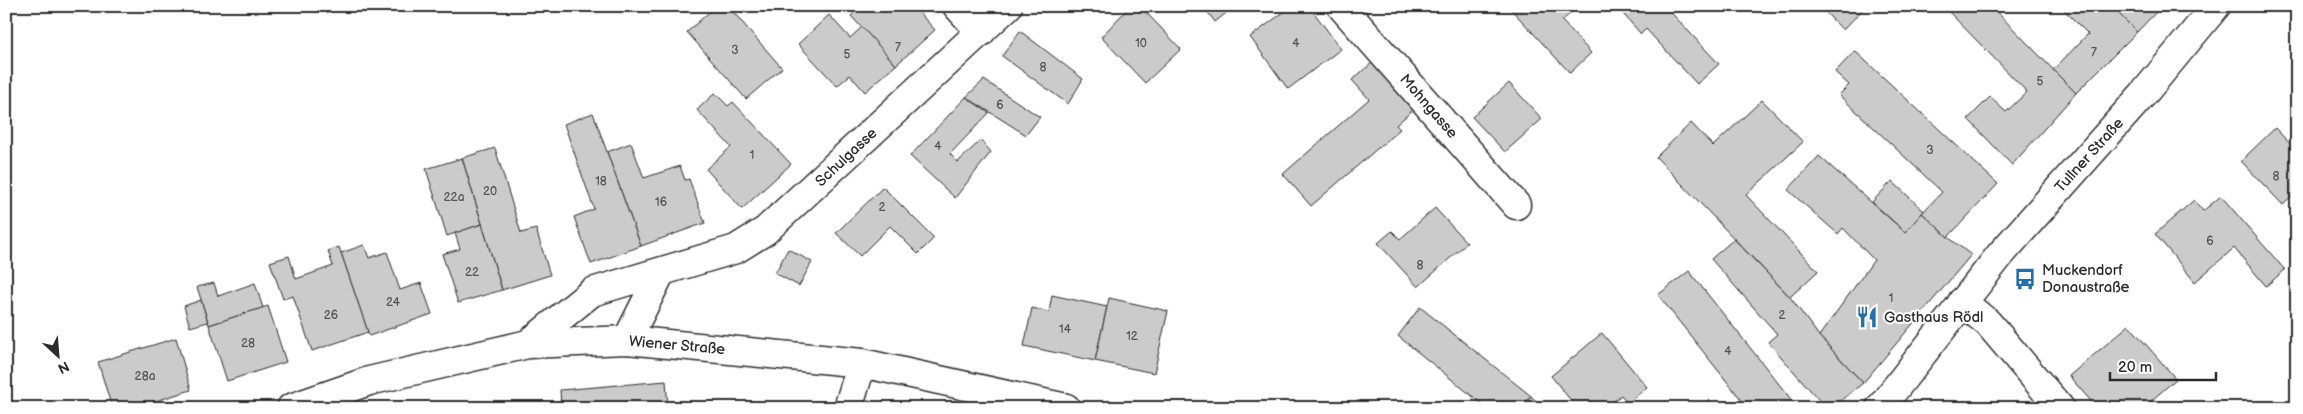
<svg xmlns="http://www.w3.org/2000/svg" width="2303" height="414" viewBox="0 0 2303 414" font-family="'Balsamiq Sans',sans-serif">
  <rect width="100%" height="100%" fill="#fff"/>
  <filter id="ink" filterUnits="userSpaceOnUse"><feTurbulence type="fractalNoise" baseFrequency=".02" numOctaves="2"/><feDisplacementMap in="SourceGraphic" scale="10" xChannelSelector="R" yChannelSelector="G"/><feConvolveMatrix kernelMatrix="1 2 1 2 8 2 1 2 1" color-interpolation-filters="sRGB"/></filter>
  <g filter="url(#ink)">
    <g fill="#cbcbcb" stroke="#2b2b2b">
      <polygon points="716,6 728,6 782,68 746,99 687,32"/>
      <polygon points="861,6 913,6 935,30 896,65 851,16"/>
      <polygon points="1130,6 1140,6 1181,49 1145,83 1101,37"/>
      <polygon points="1203,6 1235,6 1215,22"/>
      <polygon points="1292,6 1309,6 1341,49 1288,89 1250,37"/>
      <polygon points="1508,6 1578,6 1562,21 1591,53 1570,73"/>
      <polygon points="1616,6 1665,6 1719,64 1697,84 1646,29 1641,34"/>
      <polygon points="1831,6 1866,6 1843,30 1825,12"/>
      <polygon points="1949,6 1991,6 2076,93 2012,165 1968,119 1990,97 2006,112 2027,92 1946,9"/>
      <polygon points="2060,6 2111,6 2137,32 2076,93 2053,70 2088,34"/>
      <polygon points="2111,6 2162,6 2137,32"/>
      <polygon points="829,15 850,38 862,27 896,65 865,92 850,75 837,86 798,44"/>
      <polygon points="1020,31 1083,79 1068,104 1002,56"/>
      <polygon points="1855,51 1998,184 1948,237 1922,213 1942,192 1839,95 1849,85 1835,72"/>
      <polygon points="1373,62 1414,109 1396,125 1400,129 1311,206 1283,174 1369,99 1352,80"/>
      <polygon points="984,80 1040,117 1026,135 966,97"/>
      <polygon points="1509,83 1542,119 1505,152 1472,117"/>
      <polygon points="715,93 728,106 733,102 791,164 742,209 706,169 731,147 697,110"/>
      <polygon points="966,97 989,113 950,154 958,162 981,140 991,152 955,198 910,156"/>
      <polygon points="1762,100 1803,142 1746,195 1818,271 1790,297 1656,157 1691,123 1713,146"/>
      <polygon points="593,113 641,246 591,264 574,217 594,209 564,124"/>
      <polygon points="2275,128 2297,151 2297,192 2283,205 2241,161"/>
      <polygon points="631,143 644,178 680,166 685,180 689,179 705,223 641,246 607,152"/>
      <polygon points="495,148 521,233 536,229 550,275 502,290 462,158"/>
      <polygon points="1819,156 1905,232 1922,213 1948,237 1971,255 1863,383 1819,336 1874,260 1843,228 1838,234 1788,190"/>
      <polygon points="462,158 482,224 447,236 426,169"/>
      <polygon points="1892,181 1924,211 1905,232 1872,202"/>
      <polygon points="883,187 934,238 918,254 890,226 860,256 836,233"/>
      <polygon points="2221,196 2285,270 2266,286 2234,248 2195,282 2155,234 2194,200 2203,211"/>
      <polygon points="1435,208 1467,243 1418,287 1378,243 1392,231 1400,239"/>
      <polygon points="482,224 502,290 458,303 442,254 460,249 455,233"/>
      <polygon points="1734,239 1790,297 1819,336 1863,383 1831,408 1826,408 1768,342 1777,334 1711,259"/>
      <polygon points="364,245 369,258 387,252 400,290 421,283 432,314 369,336 341,253"/>
      <polygon points="339,247 368,332 312,351 293,296 283,299 270,262 289,256 296,279 333,266 328,251"/>
      <polygon points="788,249 812,262 799,286 775,273"/>
      <polygon points="1689,271 1798,408 1748,408 1658,295"/>
      <polygon points="214,283 218,296 255,283 263,308 209,325 197,287"/>
      <polygon points="1052,295 1107,307 1095,361 1024,346 1032,308 1049,312"/>
      <polygon points="1109,298 1168,311 1154,373 1095,361"/>
      <polygon points="201,300 208,322 190,327 184,306"/>
      <polygon points="268,306 286,362 227,381 209,325"/>
      <polygon points="1420,307 1531,396 1521,408 1487,408 1398,336"/>
      <polygon points="2129,325 2176,379 2143,408 2097,408 2069,376"/>
      <polygon points="1602,333 1647,387 1628,403 1621,395 1606,408 1577,408 1551,376"/>
      <polygon points="176,338 191,390 133,408 112,408 98,362"/>
      <polygon points="666,381 668,408 561,408 560,390"/>
      <polygon points="1531,396 1543,408 1521,408"/>
    </g>
    <g fill="none" stroke-linecap="round" stroke-linejoin="round">
      <g stroke="#2b2b2b" stroke-width="31">
        <g id="minor">
          <polyline points="957,6 981,32"/>
          <polyline points="1341,6 1516,205"/>
          <polyline points="1962,302 1988,323 2060,408"/>
          <polyline points="627,340 661,272"/>
          <polyline points="528,344 592,292 736,249 765,231 1008,6"/>
          <polyline points="848,408 862,363"/>
        </g>
      </g>
      <g stroke="#2b2b2b" stroke-width="31">
        <g id="primary">
          <polyline points="291,408 369,381 528,344 627,340 862,363 1066,408"/>
          <polyline points="1880,408 2000,255 2145,92 2216,6"/>
        </g>
      </g>
      <use href="#minor" stroke="#fff" stroke-width="28"/>
      <use href="#primary" stroke="#fff" stroke-width="28"/>
    </g>
  </g>
  <defs>
    <g id="bus-bare" transform="scale(1.725)"><path d="M-5-6H5V4H4V6H2V4H-2V6H-4V4H-5ZM-3.5-4V0h7V-4ZM-3.5 1.2v1.5H-2V1.2ZM2 1.2v1.5H3.5V1.2Z" fill="#1f6fb2" stroke="#fff" stroke-width="2.5" paint-order="stroke"/></g>
    <g id="restaurant-bare" transform="scale(1.725)"><path d="M-5-6h1v4h1v-4h1v4h1v-4h1v5L-1.5 .5V6h-2V.5L-5-1ZM5-6V6H3V1.5H1.5Q1.5-4 5-6Z" fill="#1f6fb2" stroke="#fff" stroke-width="2.5" paint-order="stroke"/></g>
  </defs>
  <g fill-rule="evenodd">
    <use href="#bus-bare" x="2025" y="279"/>
    <use href="#restaurant-bare" x="1867" y="317"/>
  </g>
  <g text-anchor="middle" stroke-width="4" stroke-linejoin="round" paint-order="stroke">
    <g font-size="12" fill="#535353">
      <text x="1141" y="47">10</text>
      <text x="1296" y="47">4</text>
      <text x="898" y="51">7</text>
      <text x="735" y="54">3</text>
      <text x="2094" y="56">7</text>
      <text x="847" y="58">5</text>
      <text x="1043" y="71">8</text>
      <text x="2040" y="85">5</text>
      <text x="1000" y="109">6</text>
      <text x="938" y="150">4</text>
      <text x="1930" y="154">3</text>
      <text x="752" y="159">1</text>
      <text x="2276" y="180">8</text>
      <text x="601" y="185">18</text>
      <text x="490" y="195">20</text>
      <text x="454" y="201">22a</text>
      <text x="661" y="206">16</text>
      <text x="882" y="211">2</text>
      <text x="2210" y="245">6</text>
      <text x="1420" y="269">8</text>
      <text x="472" y="276">22</text>
      <text x="1891" y="302">1</text>
      <text x="393" y="306">24</text>
      <text x="331" y="319">26</text>
      <text x="1782" y="319">2</text>
      <text x="1065" y="333">14</text>
      <text x="1132" y="340">12</text>
      <text x="248" y="347">28</text>
      <text x="1728" y="355">4</text>
      <text x="145" y="380">28a</text>
    </g>
    <g font-size="15" fill="#2b2b2b" stroke="#fff">
      <text transform="translate(1429 106) rotate(49)" y="5">Mohngasse</text>
      <text transform="translate(2089 155) rotate(-48)" y="5">Tullner Straße</text>
      <text transform="translate(846 157) rotate(-43)" y="5">Schulgasse</text>
      <text transform="translate(677 345) rotate(5)" y="5">Wiener Straße</text>
    </g>
    <g font-size="15" fill="#2b2b2b" stroke="#fff" text-anchor="start">
      <text x="2042" y="275">Muckendorf<tspan x="2042" dy="17">Donaustraße</tspan></text>
      <text x="1884" y="322">Gasthaus Rödl</text>
    </g>
  </g>
  <rect width="2303" height="414" fill="none" stroke="#fff" stroke-width="25"/>
  <rect x="12" y="12" width="2278" height="389" fill="none" stroke="#2b2b2b" stroke-width="2" filter="url(#ink)"/>
  <g transform="translate(58 356) rotate(154)" stroke="#ffffff" stroke-width="4" paint-order="stroke">
  <path d="M0-4L9 19L0 12L-9 19Z" fill="#2b2b2b"/>
  <text y="-8" font-size="14" font-weight="bold" text-anchor="middle" fill="#2b2b2b">N</text>
  </g>
  <path d="M2110 372v8h106v-8" fill="none" stroke="#2b2b2b" stroke-width="2.5"/>
  <text x="2118" y="372" font-size="15" fill="#2b2b2b" stroke="#ffffff" stroke-width="4" paint-order="stroke">20 m</text>
</svg>
